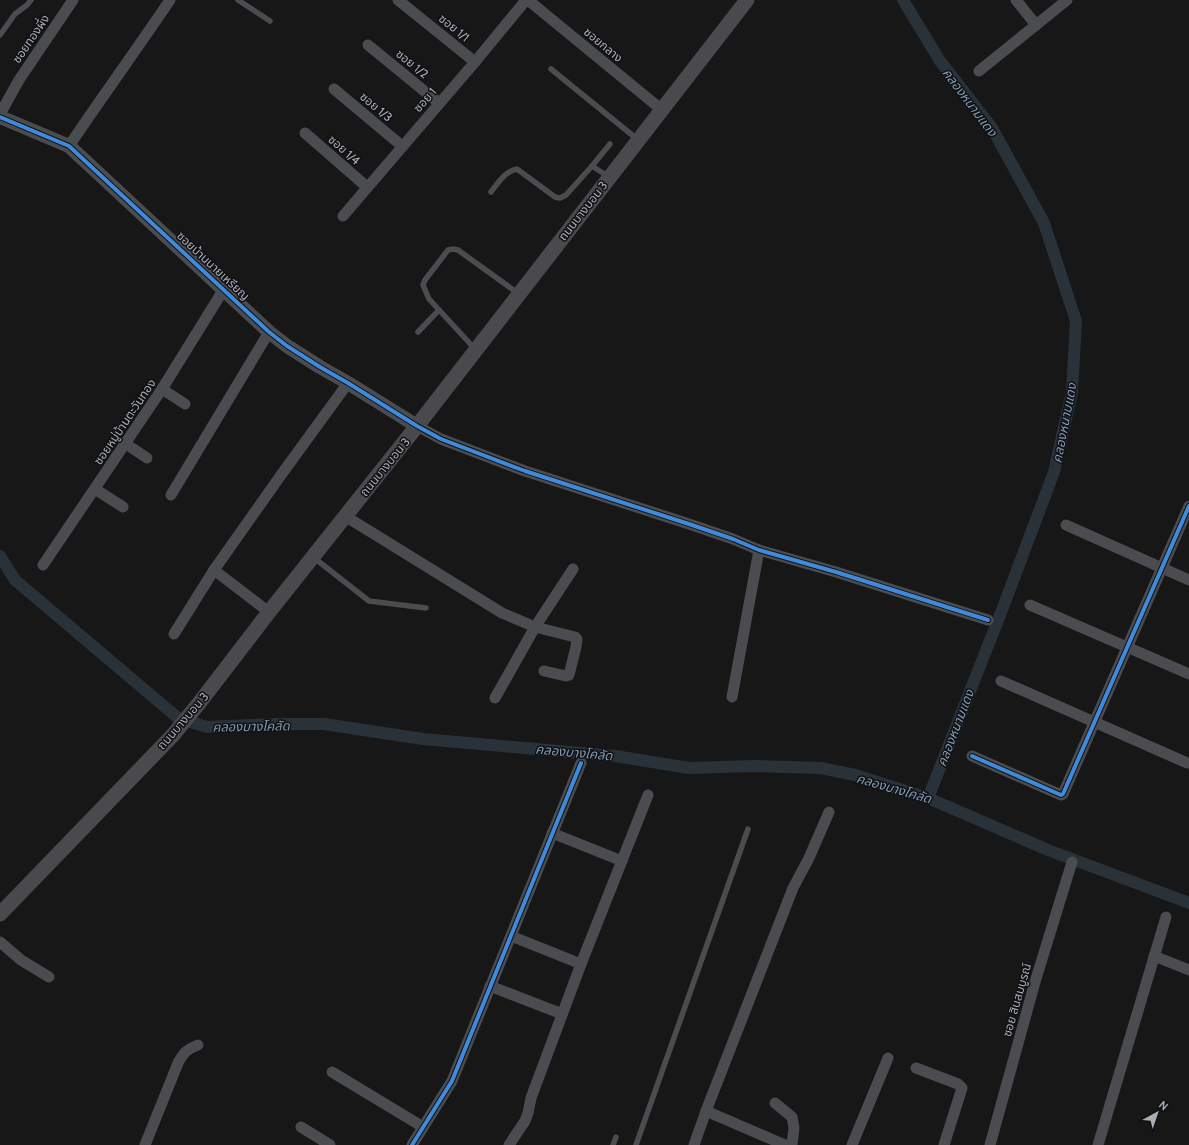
<svg xmlns="http://www.w3.org/2000/svg" width="1189" height="1145" viewBox="0 0 1189 1145" font-family="Cabin,'Noto Sans Thai',sans-serif">
  <rect width="100%" height="100%" fill="#171717"/>
  <g fill="none" stroke-linecap="round" stroke-linejoin="round">
    <g stroke="#2a3239" stroke-width="12">
      <polyline points="903,0 940,61 992,128 1044,223 1076,321 1072,392 1054,472 1002,610 928,798"/>
      <polyline points="0,556 15,580 178,718 207,727 274,724 324,724 423,739 615,756 689,768 754,766 821,768 855,775 928,798 1048,850 1189,903"/>
    </g>
    <g stroke="#4b4c50" stroke-width="5.5">
      <polyline points="238,0 270,21"/>
      <polyline points="0,35 15,14 27,5 31,0"/>
      <polyline points="551,69 637,139"/>
      <polyline points="592,166 610,144"/>
      <path d="M 491,192 C 498,183 505,171 517,169 L 555,197 L 560,198 L 566,195 L 592,166 L 609,177"/>
      <polyline points="418,332 439,310"/>
      <polyline points="475,349 429,299 423,285 425,280 448,250 453,249 458,250 519,294"/>
      <polyline points="313,557 369,601 426,608"/>
      <polyline points="613,1145 616,1137"/>
      <polyline points="636,1145 748,829"/>
    </g>
    <g stroke="#4b4c50" stroke-width="11">
      <polyline points="398,0 475,62"/>
      <polyline points="528,0 662,110"/>
      <polyline points="1016,0 1036,25"/>
      <polyline points="368,45 439,103"/>
      <polyline points="979,71 1067,0"/>
      <polyline points="334,89 402,146"/>
      <polyline points="0,114 19,80 73,0"/>
      <polyline points="305,133 367,187"/>
      <path d="M 69,146 C 102,97 137,49 170,0"/>
      <polyline points="343,216 475,62 526,0"/>
      <polyline points="162,389 185,404"/>
      <polyline points="417,426 441,439 525,471 689,524 733,539 759,550 836,572 988,620"/>
      <polyline points="126,444 147,458"/>
      <polyline points="95,489 123,507"/>
      <polyline points="171,495 269,332"/>
      <polyline points="345,516 502,613 535,627 575,637 577,639 576,647 569,675 566,676 544,671"/>
      <polyline points="1066,525 1189,580"/>
      <polyline points="43,565 162,389 224,289"/>
      <polyline points="214,570 269,612"/>
      <polyline points="1030,605 1189,674"/>
      <polyline points="174,634 214,570 281,475 348,383"/>
      <polyline points="1001,681 1187,763"/>
      <polyline points="732,697 759,550"/>
      <polyline points="495,698 535,627 573,569"/>
      <polyline points="972,756 1061,795 1063,794 1189,506"/>
      <polyline points="552,833 622,861"/>
      <polyline points="511,936 581,964"/>
      <polyline points="0,942 21,960 49,977"/>
      <polyline points="1154,956 1189,970"/>
      <polyline points="490,986 562,1014"/>
      <polyline points="916,1068 958,1084 962,1088 944,1145"/>
      <polyline points="332,1072 423,1127"/>
      <polyline points="775,1103 792,1117 794,1128 792,1145"/>
      <polyline points="706,1111 785,1145"/>
      <polyline points="301,1127 330,1145"/>
      <path d="M 145,1145 L 178,1063 C 184,1052 186,1050 198,1045"/>
      <polyline points="412,1145 452,1081 581,763"/>
      <polyline points="509,1145 525,1121 528,1113 531,1098 581,964 648,795"/>
      <polyline points="694,1145 706,1111 793,888 809,858 829,812"/>
      <polyline points="852,1145 888,1058"/>
      <polyline points="990,1145 1035,982 1072,862"/>
      <polyline points="1098,1145 1166,917"/>
    </g>
    <polyline stroke="#4b4c50" stroke-width="14" points="0,117 69,146 269,332 287,346 320,367 348,383 417,426"/>
    <polyline stroke="#4a4a4e" stroke-width="15" points="0,914 173,735 200,702 269,612 417,426 747,0"/>
    <g stroke="#111113" stroke-width="6">
      <g id="cycleway">
        <polyline points="0,117 69,146 269,332 287,346 320,367 348,383 417,426 441,439 525,471 689,524 733,539 759,550 836,572 988,620"/>
        <polyline points="972,756 1061,795 1063,794 1189,506"/>
        <polyline points="412,1145 452,1081 581,763"/>
      </g>
    </g>
    <use href="#cycleway" stroke="#408adc" stroke-width="4"/>
  </g>
  <g text-anchor="middle" stroke-width="3" stroke-linejoin="round" paint-order="stroke">
    <g font-size="12" fill="#a8adb8" stroke="#111113">
      <text transform="translate(454 28) rotate(39)" y="4">ซอย 1/1</text>
      <text transform="translate(31 39) rotate(-56)" y="4">ซอยทองผึ่ง</text>
      <text transform="translate(603 45) rotate(40)" y="4">ซอยกลาง</text>
      <text transform="translate(412 64) rotate(39)" y="4">ซอย 1/2</text>
      <text transform="translate(425 100) rotate(-49)" y="4">ซอย 1</text>
      <text transform="translate(376 107) rotate(40)" y="4">ซอย 1/3</text>
      <text transform="translate(344 150) rotate(41)" y="4">ซอย 1/4</text>
      <text transform="translate(583 211) rotate(-52)" y="4">ถนนบางบอน 3</text>
      <text transform="translate(213 266) rotate(43)" y="4">ซอยบ้านนายเหรียญ</text>
      <text transform="translate(125 422) rotate(-56)" y="4">ซอยหมู่บ้านตะวันทอง</text>
      <text transform="translate(385 467) rotate(-51)" y="4">ถนนบางบอน 3</text>
      <text transform="translate(183 721) rotate(-49)" y="4">ถนนบางบอน 3</text>
      <text transform="translate(1017 1000) rotate(-74)" y="4">ซอย สินสมบูรณ์</text>
    </g>
    <g font-size="13" font-style="italic" fill="#7f9bb3" stroke="#111113">
      <text transform="translate(970 102) rotate(53)" y="5">คลองหนามแดง</text>
      <text transform="translate(1064 423) rotate(-79)" y="5">คลองหนามแดง</text>
      <text transform="translate(251 726) rotate(-1)" y="5">คลองบางโคลัด</text>
      <text transform="translate(955 728) rotate(-69)" y="5">คลองหนามแดง</text>
      <text transform="translate(574 752) rotate(5)" y="5">คลองบางโคลัด</text>
      <text transform="translate(894 788) rotate(16)" y="5">คลองบางโคลัด</text>
    </g>
  </g>
  <g transform="translate(1157 1113) rotate(40)" stroke="#111113" stroke-width="3" paint-order="stroke">
  <path d="M0-3L7 15L0 10L-7 15Z" fill="#a8adb8"/>
  <text y="-6" font-size="11" font-weight="bold" text-anchor="middle" fill="#a8adb8">N</text>
  </g>
</svg>
